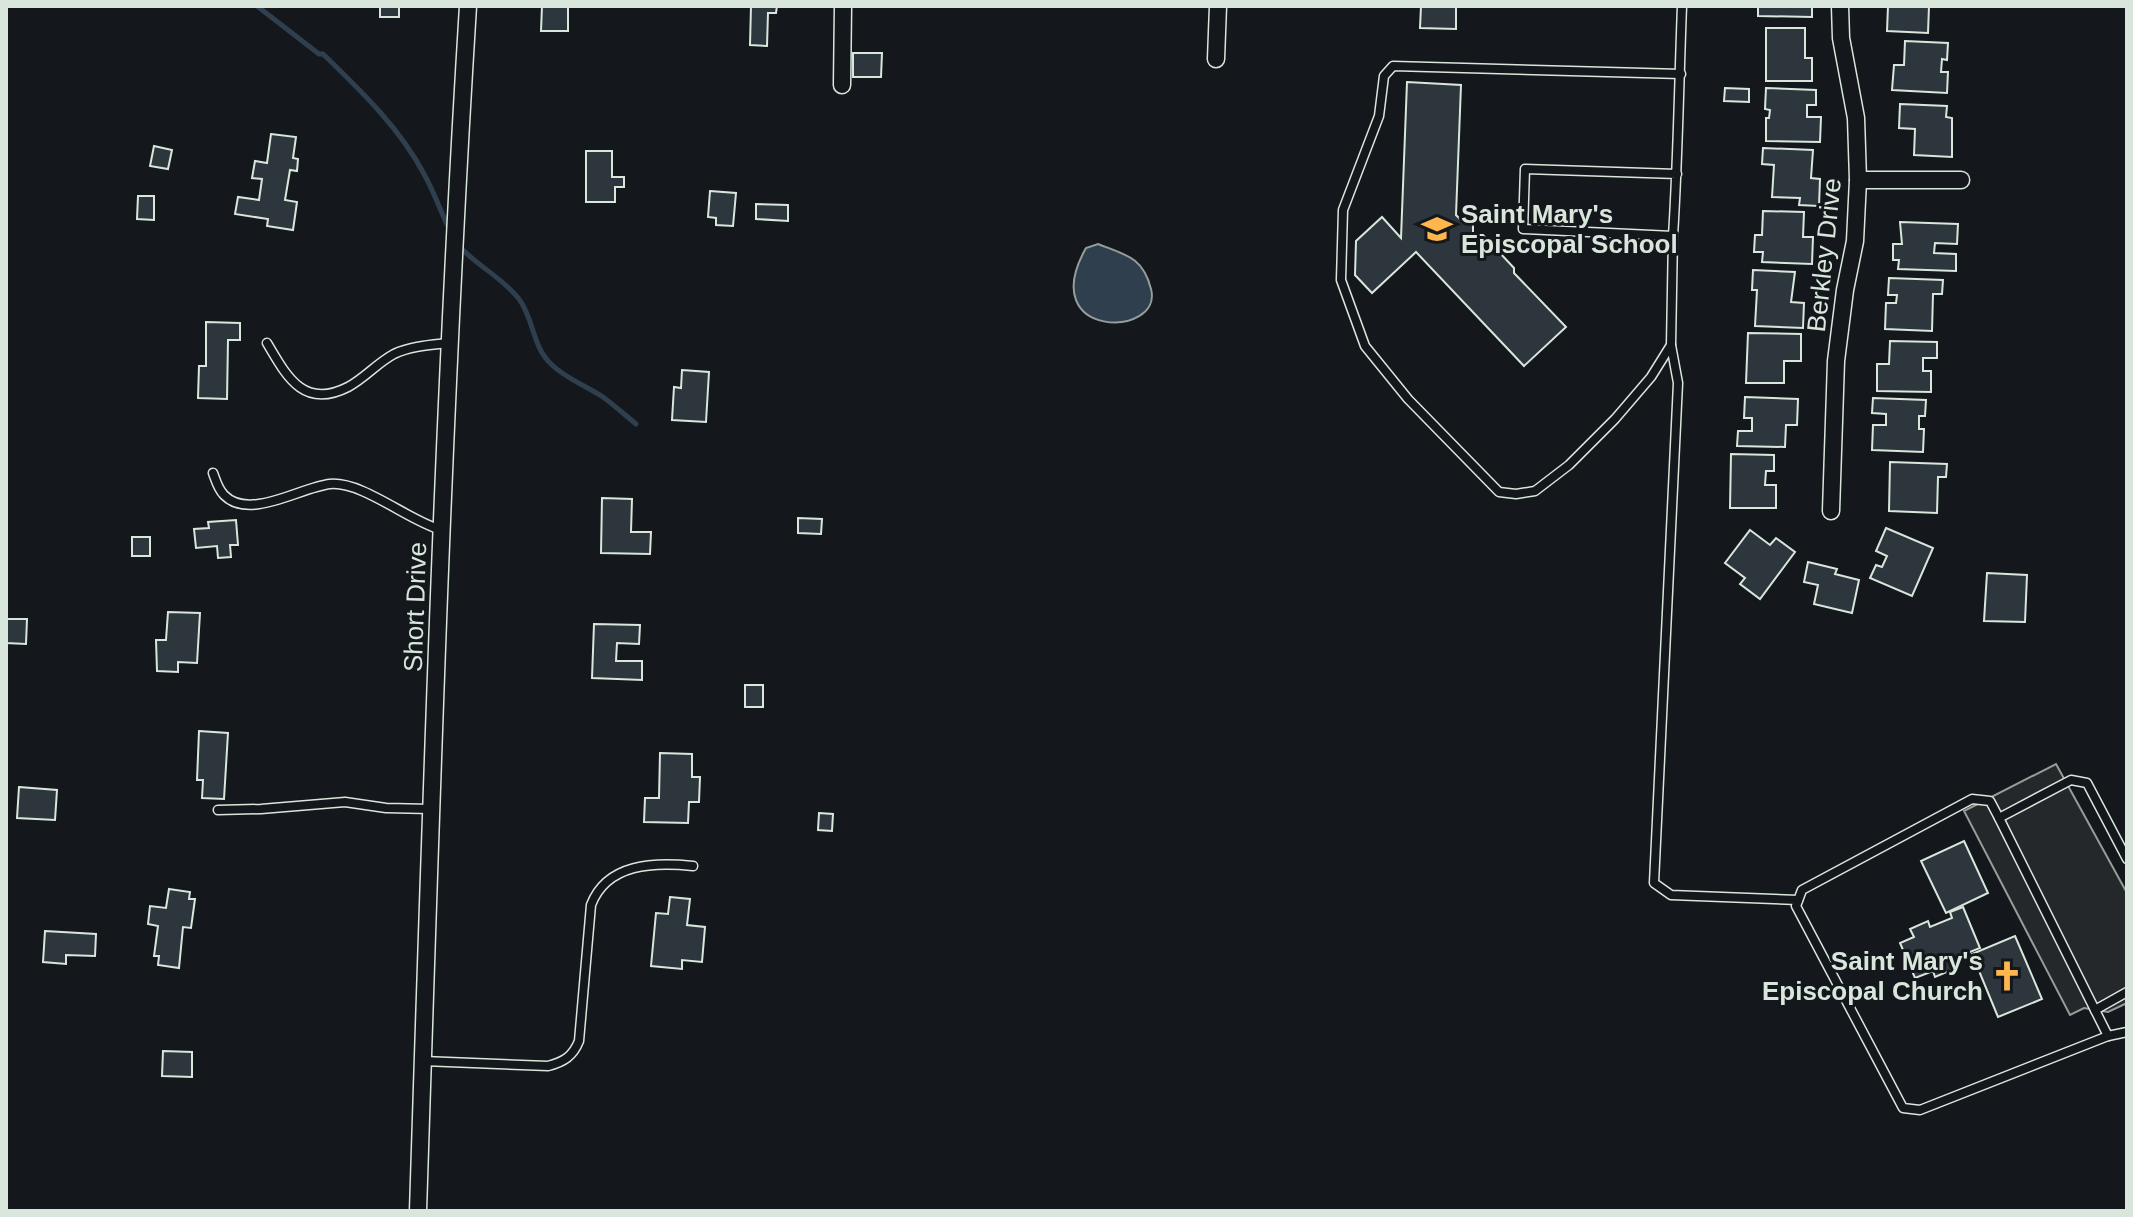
<svg xmlns="http://www.w3.org/2000/svg" width="2133" height="1217" viewBox="0 0 2133 1217" font-family="Arial,sans-serif">
  <rect width="100%" height="100%" fill="#14181c"/>
  <polygon fill="#24282b" stroke="#939e99" stroke-width="2" points="2056,764 2127,893 2127,1003 2108,1012 2084,1008 2070,1015 1964,811"/>
  <path fill="#2f3f4d" stroke="#939e99" stroke-width="2" d="M 1098,244 C 1126,255 1143,257 1151,289 C 1164,338 1034,340 1086,248 Z"/>
  <g fill="none" stroke-linecap="round" stroke-linejoin="round">
    <g stroke="#2f3f4d" stroke-width="5">
      <path d="M 257,6 L 319,54 L 323,54 C 360,90 400,128 424,174 C 434,192 441,212 450,231"/>
      <path d="M 459,246 C 477,266 503,278 519,299 C 534,319 532,346 551,364 C 565,378 586,386 603,397 C 614,405 625,415 636,424"/>
    </g>
  </g>
  <g fill="#2c363c" stroke="#d8e6dc" stroke-width="2">
    <rect x="380" y="6" width="19" height="11"/>
    <polygon points="542,6 568,6 568,31 541,31"/>
    <polygon points="751,6 777,6 776,13 768,13 767,46 750,45"/>
    <polygon points="1421,6 1456,6 1456,29 1420,28"/>
    <polygon points="1758,6 1812,6 1812,17 1758,16"/>
    <polygon points="1888,6 1929,6 1928,33 1887,31"/>
    <polygon points="1766,28 1805,28 1805,58 1812,58 1812,81 1766,81"/>
    <polygon points="1905,41 1948,43 1947,60 1942,59 1941,72 1948,72 1947,93 1892,90 1894,65 1904,65"/>
    <polygon points="853,53 882,53 881,77 853,77"/>
    <polygon points="1407,82 1461,85 1456,215 1464,223 1473,224 1473,235 1483,235 1514,268 1514,273 1566,327 1524,366 1416,252 1372,293 1355,275 1356,241 1382,217 1401,238"/>
    <polygon points="1725,88 1749,89 1749,102 1724,101"/>
    <polygon points="1766,88 1816,90 1816,105 1807,105 1807,117 1821,117 1820,142 1766,141 1766,118 1769,118 1770,110 1765,109"/>
    <polygon points="1900,104 1947,106 1946,117 1952,118 1952,157 1914,155 1915,129 1899,128"/>
    <polygon points="271,134 296,137 293,158 298,159 297,171 290,170 285,200 297,202 293,230 267,226 268,219 235,214 238,197 259,200 262,179 252,178 255,161 267,163"/>
    <polygon points="154,146 172,150 168,169 150,166"/>
    <polygon points="1763,148 1813,150 1811,178 1820,179 1819,206 1799,205 1800,198 1772,197 1774,165 1762,164"/>
    <polygon points="586,151 612,151 612,177 624,177 624,187 615,187 615,202 586,202"/>
    <polygon points="710,191 736,193 733,226 716,225 716,218 708,217"/>
    <polygon points="138,196 154,196 154,220 137,219"/>
    <polygon points="756,204 788,205 788,221 756,219"/>
    <polygon points="1763,211 1804,212 1803,237 1813,237 1812,264 1762,262 1763,252 1754,252 1755,235 1762,235"/>
    <polygon points="1900,222 1958,224 1957,244 1935,243 1934,253 1956,254 1956,271 1898,269 1899,260 1893,260 1893,244 1902,244"/>
    <polygon points="1753,270 1795,272 1791,302 1804,303 1803,328 1755,326 1757,290 1752,290"/>
    <polygon points="1889,278 1943,280 1942,294 1933,294 1932,331 1885,329 1886,303 1896,303 1897,295 1888,295"/>
    <polygon points="206,322 240,323 240,340 228,340 227,399 198,398 199,366 206,366"/>
    <polygon points="1748,333 1801,334 1801,361 1784,361 1784,383 1746,383"/>
    <polygon points="1890,341 1937,342 1937,358 1923,358 1923,371 1931,371 1931,392 1877,391 1877,364 1889,364"/>
    <polygon points="682,370 709,372 706,422 672,420 674,387 681,388"/>
    <polygon points="1745,397 1798,399 1797,425 1786,425 1785,447 1737,446 1738,431 1752,431 1752,418 1744,418"/>
    <polygon points="1873,398 1926,400 1925,416 1919,416 1919,429 1924,429 1923,452 1872,450 1873,425 1886,425 1886,414 1872,413"/>
    <polygon points="1731,454 1774,455 1774,471 1766,471 1765,485 1776,485 1776,508 1730,508"/>
    <polygon points="1890,462 1947,464 1946,477 1938,477 1937,513 1889,511"/>
    <polygon points="602,498 632,499 631,532 651,532 650,554 601,553"/>
    <polygon points="798,518 822,519 821,534 798,533"/>
    <polygon points="236,520 238,545 230,545 231,557 218,558 217,546 196,548 194,529 209,528 208,522"/>
    <polygon points="1886,528 1933,548 1912,596 1870,578 1876,565 1882,567 1887,556 1876,551"/>
    <polygon points="1750,530 1770,545 1776,538 1795,552 1760,599 1740,584 1745,578 1725,563"/>
    <rect x="132" y="537" width="18" height="19"/>
    <polygon points="1808,562 1837,569 1835,574 1859,580 1852,613 1814,604 1818,585 1804,582"/>
    <polygon points="1987,573 2027,575 2025,622 1984,621"/>
    <polygon points="168,612 200,613 197,663 178,662 178,672 157,671 156,640 166,640"/>
    <polygon points="6,619 27,619 26,644 6,643"/>
    <polygon points="594,624 640,625 639,644 617,643 616,661 642,661 642,680 592,678"/>
    <rect x="745" y="685" width="18" height="22"/>
    <polygon points="199,731 228,733 224,799 202,798 203,780 197,780"/>
    <polygon points="660,753 692,754 692,777 700,777 699,802 689,802 688,823 644,822 645,798 659,798"/>
    <polygon points="19,787 57,790 55,820 17,818"/>
    <polygon points="819,813 833,814 832,831 818,830"/>
    <polygon points="1964,841 1988,893 1946,913 1921,861"/>
    <polygon points="169,889 190,892 189,899 195,899 191,928 183,927 179,968 158,965 159,956 154,956 158,926 148,924 150,906 166,908"/>
    <polygon points="670,897 690,899 687,925 705,927 702,962 682,960 682,969 651,966 656,913 668,914"/>
    <polygon points="1963,907 1980,948 1950,960 1954,969 1935,977 1933,971 1915,978 1900,943 1914,937 1910,929 1928,921 1930,927 1952,918 1950,912"/>
    <polygon points="45,931 96,934 95,956 66,955 66,964 43,962"/>
    <polygon points="2015,936 2042,999 1998,1017 1972,954"/>
    <polygon points="163,1051 192,1052 192,1077 162,1076"/>
  </g>
  <g fill="none" stroke-linecap="round" stroke-linejoin="round">
    <g stroke="#d8e6dc" stroke-width="11">
      <g id="service">
        <path d="M 1677,174 L 1525,169 L 1523,229 L 1673,236 C 1678,159 1679,83 1682,6"/>
        <polyline points="1673,236 1671,345 1651,377 1615,419 1569,465 1535,491 1516,494 1499,492 1408,399 1365,346 1341,280 1343,210 1379,116 1384,76 1393,66 1681,74"/>
        <path d="M 267,343 C 286,375 303,410 348,387 C 365,378 377,363 394,354 C 411,346 431,345 449,343"/>
        <polyline points="1671,345 1678,383 1654,883 1671,895 1798,900"/>
        <path d="M 213,473 C 216,481 218,489 224,495 C 249,521 301,487 330,484 C 363,481 410,522 442,530"/>
        <polyline points="218,810 261,809 345,802 386,808 431,809"/>
        <polyline points="1999,818 2108,1036"/>
        <polyline points="2127,859 2087,783 2071,780 1999,818 1990,801 1972,799 1802,890 1796,906 1903,1108 1920,1110 2108,1036 2127,1032"/>
        <polyline points="2095,1010 2127,992"/>
        <path d="M 423,1061 L 548,1066 C 564,1062 573,1056 579,1041 L 591,905 C 607,863 654,862 693,866"/>
      </g>
    </g>
    <g stroke="#d8e6dc" stroke-width="19">
      <g id="minor">
        <polyline points="1216,59 1218,6"/>
        <polyline points="842,85 843,6"/>
        <polyline points="1858,180 1961,180"/>
        <polyline points="1831,511 1836,361 1845,290 1855,241 1858,180 1856,118 1841,38 1840,6"/>
        <path d="M 418,1211 C 431,809 443,407 468,6"/>
      </g>
    </g>
    <use href="#service" stroke="#14181c" stroke-width="8"/>
    <use href="#minor" stroke="#14181c" stroke-width="16"/>
  </g>
  <defs>
    <g id="school-bare" transform="scale(2.4)"><path d="M0-5L7-2L0 1L-7-2ZM-4 1L0 2.5L4 1V4Q0 6-4 4Z" fill="#ffb74d" stroke="#14181c" stroke-width="2.5" paint-order="stroke"/></g>
    <g id="church-bare" transform="scale(2.4)"><path d="M-1.2-6h2.4v3.5h3.3v2.4h-3.3V6h-2.4V-.1h-3.3v-2.4h3.3Z" fill="#ffb74d" stroke="#14181c" stroke-width="2.5" paint-order="stroke"/></g>
  </defs>
  <g fill-rule="evenodd">
    <use href="#school-bare" x="1437" y="229"/>
    <use href="#church-bare" x="2007" y="976"/>
  </g>
  <g text-anchor="middle" stroke-width="6" stroke-linejoin="round" paint-order="stroke">
    <g font-size="26" font-weight="bold" fill="#d8e6dc" stroke="#14181c" text-anchor="start">
      <text x="1461" y="223">Saint Mary's<tspan x="1461" dy="30">Episcopal School</tspan></text>
      <text x="1983" y="970" text-anchor="end">Saint Mary's<tspan x="1983" dy="30">Episcopal Church</tspan></text>
    </g>
    <g font-size="26" fill="#d8e6dc" stroke="#14181c">
      <text transform="translate(1824 255) rotate(-84)" y="9">Berkley Drive</text>
      <text transform="translate(415 607) rotate(-88)" y="9">Short Drive</text>
    </g>
  </g>
  <rect width="2133" height="1217" fill="none" stroke="#d8e6dc" stroke-width="16"/>
</svg>
